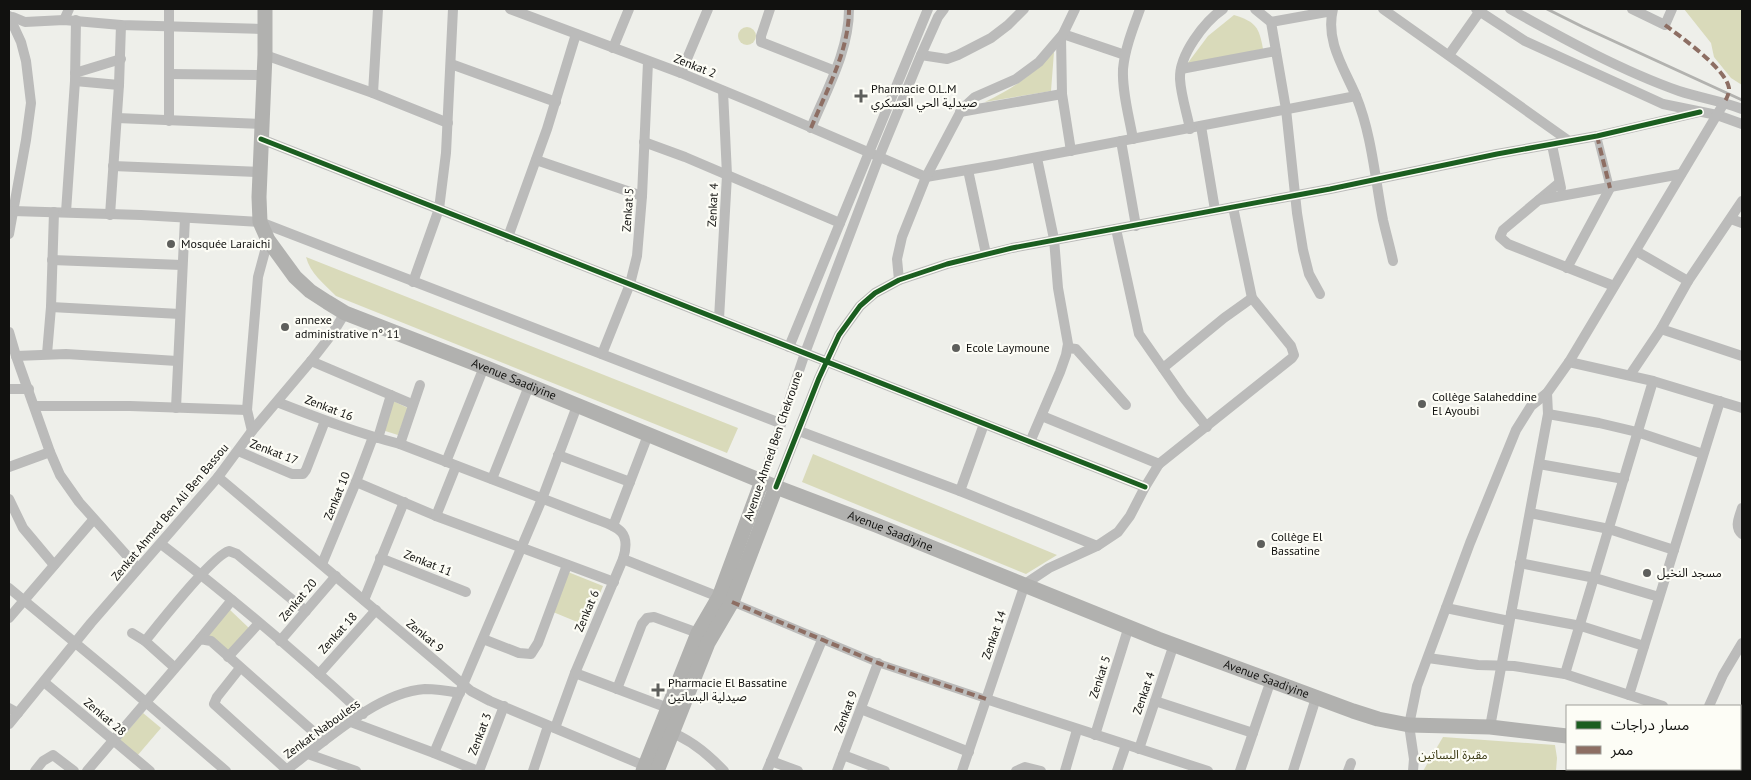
<svg xmlns="http://www.w3.org/2000/svg" width="1751" height="780" viewBox="0 0 1751 780" font-family="'PT Sans','Noto Sans Arabic',sans-serif">
  <rect width="100%" height="100%" fill="#eeefea"/>
  <g fill="#d9daba">
    <polygon points="1684,9 1742,9 1742,85 1731,78 1714,57 1711,43"/>
    <path d="M 1234,15 C 1256,22 1259,27 1263,49 L 1187,64 L 1208,36 Z"/>
    <circle cx="747" cy="36" r="9"/>
    <path d="M 1054,52 L 1051,91 L 985,102 C 1016,87 1030,76 1054,52 Z"/>
    <path d="M 306,257 L 738,428 L 727,453 L 336,296 C 324,284 310,273 306,257 Z"/>
    <polygon points="393,401 408,408 398,435 382,430"/>
    <polygon points="813,454 1057,555 1026,574 802,482"/>
    <polygon points="568,572 603,586 587,626 553,612"/>
    <polygon points="229,609 250,629 229,653 207,635"/>
    <polygon points="143,713 161,728 137,756 119,741"/>
    <polygon points="1443,737 1555,745 1557,758 1556,771 1423,771"/>
  </g>
  <g fill="none" stroke-linecap="round" stroke-linejoin="round">
    <g stroke="#bbbbba" stroke-width="8">
      <polyline points="1597,136 1610,188"/>
      <polyline points="732,602 878,663 986,699"/>
    </g>
    <g stroke="#bbbbba" stroke-width="10">
      <polyline points="510,9 681,73 761,106 926,177 996,165 1356,96"/>
      <polyline points="770,9 761,36 761,42 835,71"/>
      <polyline points="1255,9 1271,22 1286,109 1297,213 1303,250 1309,274 1320,294"/>
      <path d="M 1333,9 C 1325,41 1344,68 1356,96 C 1372,135 1375,179 1383,220 C 1386,233 1390,247 1393,261"/>
      <polyline points="1383,9 1569,141"/>
      <polyline points="1476,9 1525,41 1663,104 1717,115 1742,124"/>
      <path d="M 1510,9 C 1562,38 1622,71 1679,91 C 1700,98 1722,101 1742,109"/>
      <polyline points="1632,9 1665,25 1672,9"/>
      <polyline points="9,16 21,42 26,61 31,103 26,140 9,234"/>
      <polyline points="13,17 25,22 64,20 121,25 264,29"/>
      <polyline points="64,20 69,9"/>
      <polyline points="1271,22 1332,11"/>
      <polyline points="1063,34 1125,55"/>
      <polyline points="1061,37 1062,94 1071,151"/>
      <polyline points="613,48 629,9"/>
      <polyline points="265,55 373,93 448,123"/>
      <polyline points="921,55 947,59 958,55 991,38 1008,25 1024,9"/>
      <polyline points="1449,55 1480,11"/>
      <polyline points="451,64 556,102"/>
      <polyline points="1181,69 1276,51"/>
      <polyline points="75,73 121,59"/>
      <polyline points="681,73 708,9"/>
      <polyline points="169,74 264,75"/>
      <polyline points="75,81 119,85"/>
      <polyline points="373,93 378,9"/>
      <polyline points="960,112 1062,94"/>
      <polyline points="117,118 262,124"/>
      <polyline points="169,121 169,9"/>
      <polyline points="1201,126 1215,210"/>
      <path d="M 811,128 C 827,89 849,51 849,9"/>
      <path d="M 1190,129 C 1187,113 1181,96 1180,79 C 1179,55 1204,22 1223,9"/>
      <polyline points="261,139 1145,487"/>
      <path d="M 1133,139 C 1129,116 1122,92 1123,69 C 1125,48 1133,28 1140,9"/>
      <polyline points="1121,141 1136,226"/>
      <polyline points="644,142 685,157 840,223"/>
      <polyline points="1552,145 1561,188"/>
      <polyline points="536,160 642,196"/>
      <polyline points="113,166 259,172"/>
      <polyline points="968,170 986,254"/>
      <polyline points="1559,183 1503,230 1500,237 1508,244 1614,286"/>
      <polyline points="1539,200 1681,174"/>
      <polyline points="13,211 141,215 260,222 780,423"/>
      <polyline points="66,212 75,81 76,20"/>
      <polyline points="110,215 119,85 121,25"/>
      <polyline points="1731,219 1742,223"/>
      <polyline points="1116,229 1139,334 1183,397 1207,427"/>
      <polyline points="508,237 547,129 576,34"/>
      <polyline points="1636,251 1688,281"/>
      <polyline points="52,260 182,265"/>
      <polyline points="1567,268 1610,188"/>
      <polyline points="899,280 897,259 902,237 926,177 962,109 975,97 1016,79 1039,62 1063,34 1075,9"/>
      <polyline points="413,282 439,209 446,153 453,9"/>
      <polyline points="51,307 180,314"/>
      <polyline points="719,319 727,175 723,91"/>
      <polyline points="1661,329 1742,356"/>
      <polyline points="9,332 16,356 50,452 60,475 79,502 138,568"/>
      <polyline points="789,347 928,9"/>
      <polyline points="1068,348 1076,349 1126,405"/>
      <polyline points="47,354 51,307 54,212"/>
      <polyline points="602,354 630,284 637,256 642,196 648,62"/>
      <polyline points="16,356 66,354 177,361"/>
      <polyline points="311,361 412,404"/>
      <polyline points="1569,362 1653,381 1742,408"/>
      <polyline points="1163,368 1224,318 1252,298"/>
      <polyline points="1630,375 1661,329 1688,281 1742,201"/>
      <polyline points="9,389 29,389"/>
      <path d="M 277,402 C 318,418 357,433 400,444 L 593,518 C 617,527 632,530 623,559 L 575,673 L 555,728"/>
      <polyline points="35,406 130,406 247,410"/>
      <polyline points="176,408 185,218"/>
      <polyline points="1548,414 1599,423 1637,432 1703,454"/>
      <polyline points="1042,416 1159,464"/>
      <polyline points="252,431 247,410 258,277 268,240"/>
      <polyline points="799,431 960,491 1097,546"/>
      <polyline points="378,438 391,395"/>
      <polyline points="1030,442 1060,372 1066,355 1068,344 1058,288 1054,239 1037,158"/>
      <polyline points="400,444 420,385"/>
      <polyline points="238,451 292,474 303,474 306,470 325,421"/>
      <polyline points="558,455 630,482"/>
      <polyline points="446,462 484,367"/>
      <polyline points="1539,464 1624,479"/>
      <polyline points="9,467 50,452"/>
      <polyline points="218,477 471,691 490,701 650,768"/>
      <polyline points="492,479 529,386"/>
      <polyline points="762,481 805,353 879,157 921,55 938,17 944,9"/>
      <polyline points="356,482 436,516 614,582"/>
      <polyline points="776,487 819,378 839,335 860,306 875,293 899,280 947,264 1012,248 1330,189 1497,154 1597,136 1700,112"/>
      <polyline points="960,491 984,424"/>
      <polyline points="9,499 23,528 54,565"/>
      <path d="M 1742,508 C 1739,518 1734,527 1742,534"/>
      <polyline points="1530,513 1609,529 1674,550"/>
      <polyline points="436,516 456,466"/>
      <polyline points="613,526 648,435"/>
      <path d="M 161,544 C 231,597 298,654 363,714"/>
      <polyline points="380,558 466,592"/>
      <polyline points="623,559 719,597"/>
      <polyline points="1520,563 1595,578 1659,597"/>
      <polyline points="322,564 356,482 373,437"/>
      <polyline points="9,588 120,680 226,771"/>
      <polyline points="364,600 404,502"/>
      <polyline points="1446,608 1509,621"/>
      <polyline points="1511,613 1581,626 1644,646"/>
      <polyline points="9,618 93,520"/>
      <polyline points="132,633 145,641 174,667"/>
      <polyline points="200,639 232,600"/>
      <polyline points="483,639 519,653 531,654 538,643 567,565"/>
      <path d="M 145,641 C 159,624 213,555 229,551 L 237,554 L 306,611"/>
      <polyline points="280,641 336,576"/>
      <polyline points="228,657 259,623"/>
      <polyline points="1428,658 1478,665 1514,666 1565,674 1629,695"/>
      <polyline points="240,668 217,697 214,704 287,770"/>
      <polyline points="575,673 668,708"/>
      <polyline points="319,674 376,610"/>
      <polyline points="1565,674 1653,381"/>
      <polyline points="44,682 150,771"/>
      <polyline points="617,689 642,624 647,618 654,617 698,633"/>
      <polyline points="986,699 1208,771"/>
      <polyline points="1155,701 1253,733"/>
      <polyline points="1663,706 1629,695 1720,401"/>
      <polyline points="1709,706 1723,675 1742,643"/>
      <polyline points="9,708 18,713"/>
      <polyline points="861,709 969,752"/>
      <polyline points="351,722 434,753 478,771"/>
      <polyline points="9,724 91,623 218,477 252,431 311,361 332,334 345,313"/>
      <polyline points="1490,727 1548,414 1547,393"/>
      <path d="M 668,731 C 690,739 708,754 724,771"/>
      <polyline points="1095,735 1129,626"/>
      <polyline points="1139,749 1174,644"/>
      <polyline points="434,753 542,499 577,406"/>
      <polyline points="308,754 356,771"/>
      <polyline points="843,755 885,771"/>
      <polyline points="771,761 798,771"/>
      <polyline points="35,771 43,761 53,755 74,771"/>
      <polyline points="87,771 200,639 211,641 324,741"/>
      <path d="M 285,771 C 323,743 377,692 425,689 C 437,689 449,691 460,693"/>
      <polyline points="479,771 504,706"/>
      <polyline points="533,771 548,726"/>
      <polyline points="767,771 822,640"/>
      <polyline points="837,771 878,663"/>
      <polyline points="962,771 1025,584 1049,568 1097,546 1118,532 1130,516 1145,487 1159,464 1292,358 1294,355 1291,346 1252,298 1233,207"/>
      <polyline points="1016,771 1025,767 1041,771"/>
      <polyline points="1065,771 1077,730"/>
      <polyline points="1117,771 1126,745"/>
      <polyline points="1240,771 1271,680"/>
      <polyline points="1293,771 1316,698"/>
      <polyline points="1348,771 1351,763"/>
      <polyline points="1413,771 1414,759 1409,725 1417,686 1470,543 1516,430 1531,406 1547,393 1569,362 1724,103"/>
      <polyline points="1690,771 1690,769"/>
    </g>
    <g stroke="#b1b1af" stroke-width="15">
      <path id="s1" d="M 265,9 L 265,55 L 259,197 L 260,222 L 268,240 L 295,277 L 310,291 L 327,302 L 345,313 L 484,367 L 776,487 L 876,525 L 1158,639 L 1353,711 L 1378,719 L 1409,725 L 1490,727 L 1567,736"/>
      <polyline points="1663,769 1667,771"/>
      <polyline points="643,771 698,633 719,597 762,481"/>
      <polyline points="657,771 708,643 732,602 776,487"/>
    </g>
    <polyline stroke="#b2b2af" stroke-width="3" points="1547,9 1583,27 1742,100"/>
    <g stroke="#8d6e63" stroke-width="4" stroke-dasharray="8 4" stroke-linecap="butt">
      <path d="M 1665,25 C 1681,37 1726,69 1729,88 C 1729,94 1727,98 1724,103"/>
      <path d="M 811,128 C 827,89 849,51 849,9"/>
      <polyline points="1597,136 1610,188"/>
      <polyline points="732,602 878,663 986,699"/>
    </g>
    <g stroke="#fdfdf6" stroke-width="8">
      <g id="cycleway">
        <polyline points="261,139 1145,487"/>
        <polyline points="776,487 819,378 839,335 860,306 875,293 899,280 947,264 1012,248 1330,189 1497,154 1597,136 1700,112"/>
      </g>
    </g>
    <use href="#cycleway" stroke="#1b5e20" stroke-width="5"/>
  </g>
  <g fill="#5e5f5c" stroke="#fdfdf6" stroke-width="2">
    <path d="M858.5 88.5h5v5h5v5h-5v5h-5v-5h-5v-5h5z"/>
    <circle cx="171" cy="244" r="5"/>
    <circle cx="285" cy="327" r="5"/>
    <circle cx="956" cy="348" r="5"/>
    <circle cx="1422" cy="404" r="5"/>
    <circle cx="1261" cy="544" r="5"/>
    <circle cx="1647" cy="573" r="5"/>
    <path d="M655.5 682.5h5v5h5v5h-5v5h-5v-5h-5v-5h5z"/>
  </g>
  <g text-anchor="middle" stroke-width="4.5" stroke-linejoin="round" paint-order="stroke">
    <g font-size="12" fill="#11110f" stroke="#fdfdf6">
      <text transform="translate(695 66) rotate(22)" y="4">Zenkat 2</text>
      <text transform="translate(713 205) rotate(-87)" y="4">Zenkat 4</text>
      <text transform="translate(628 210) rotate(-86)" y="4">Zenkat 5</text>
      <text dy="4" stroke="none"><textPath href="#s1" startOffset="522">Avenue Saadiyine</textPath></text>
      <text transform="translate(329 408) rotate(21)" y="4">Zenkat 16</text>
      <text transform="translate(773 446) rotate(-71)" y="4">Avenue Ahmed Ben Chekroune</text>
      <text transform="translate(274 452) rotate(21)" y="4">Zenkat 17</text>
      <text transform="translate(337 496) rotate(-68)" y="4">Zenkat 10</text>
      <text transform="translate(170 512) rotate(-50)" y="4">Zenkat Ahmed Ben Ali Ben Bassou</text>
      <text dy="4" stroke="none"><textPath href="#s1" startOffset="928">Avenue Saadiyine</textPath></text>
      <text transform="translate(428 563) rotate(22)" y="4">Zenkat 11</text>
      <text transform="translate(298 600) rotate(-50)" y="4">Zenkat 20</text>
      <text transform="translate(587 611) rotate(-67)" y="4">Zenkat 6</text>
      <text transform="translate(338 633) rotate(-48)" y="4">Zenkat 18</text>
      <text transform="translate(994 635) rotate(-71)" y="4">Zenkat 14</text>
      <text transform="translate(425 636) rotate(40)" y="4">Zenkat 9</text>
      <text transform="translate(1100 677) rotate(-72)" y="4">Zenkat 5</text>
      <text dy="4" stroke="none"><textPath href="#s1" startOffset="1332">Avenue Saadiyine</textPath></text>
      <text transform="translate(1144 693) rotate(-71)" y="4">Zenkat 4</text>
      <text transform="translate(846 712) rotate(-69)" y="4">Zenkat 9</text>
      <text transform="translate(105 717) rotate(40)" y="4">Zenkat 28</text>
      <text transform="translate(322 729) rotate(-36)" y="4">Zenkat Nabouless</text>
      <text transform="translate(480 734) rotate(-69)" y="4">Zenkat 3</text>
    </g>
    <g font-size="12" fill="#11110f" stroke="#fdfdf6" text-anchor="start">
      <text x="871" y="93">Pharmacie O.L.M<tspan x="871" dy="14">صيدلية الحي العسكري</tspan></text>
      <text x="181" y="248">Mosquée Laraichi</text>
      <text x="295" y="324">annexe<tspan x="295" dy="14">administrative n° 11</tspan></text>
      <text x="966" y="352">Ecole Laymoune</text>
      <text x="1432" y="401">Collège Salaheddine<tspan x="1432" dy="14">El Ayoubi</tspan></text>
      <text x="1271" y="541">Collège El<tspan x="1271" dy="14">Bassatine</tspan></text>
      <text x="1657" y="577">مسجد النخيل</text>
      <text x="668" y="687">Pharmacie El Bassatine<tspan x="668" dy="14">صيدلية البساتين</tspan></text>
    </g>
    <g font-size="12" fill="#3a3913" stroke="#fdfdf6">
      <text x="1453" y="759">مقبرة البساتين</text>
    </g>
  </g>
  <rect width="1751" height="780" fill="none" stroke="#11110f" stroke-width="20"/>
  <rect x="1566" y="705" width="175" height="65" fill="#fdfdf6" stroke="#9f9f9a"/>
  <rect x="1576" y="721" width="25" height="8" fill="#1b5e20" stroke="#9f9f9a"/>
  <text x="1611" y="730" font-size="15" fill="#11110f">مسار دراجات</text>
  <rect x="1576" y="746" width="25" height="8" fill="#8d6e63" stroke="#9f9f9a"/>
  <text x="1611" y="755" font-size="15" fill="#11110f">ممر</text>
</svg>
